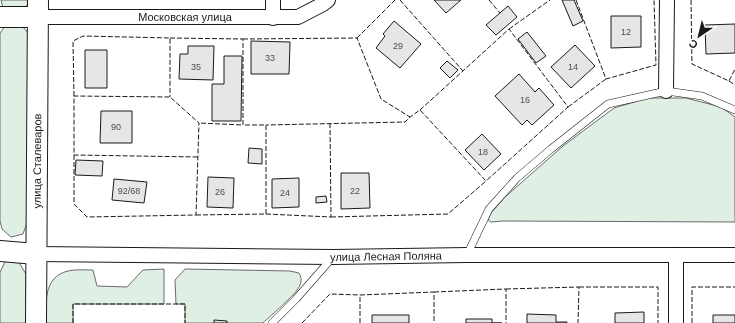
<svg xmlns="http://www.w3.org/2000/svg" width="735" height="323" viewBox="0 0 735 323" font-family="Arial,sans-serif">
	<rect width="100%" height="100%" fill="#fff"/>
	<path fill="#e0efe3" stroke="#6a6a6a" d="M1,0H30L24,10L3,8Z
		M6,25H21L31,36L27,223L23,234L11,237L2,229L0,221V33Z
		M648,98H686L721,107L735,117V222L503,221L491,222L488,220L491,213L505,197L563,146L614,108Z
		M6,260L18,261L26,274V323H0V272Z
		M164,269V304H73V323H46C46,303 43,277 68,271C76,269 85,270 93,270L97,286L127,287L143,270Z
		M185,269L290,271L299,273C301,277 302,280 300,285C297,294 271,315 263,323H185V304H176L175,280Z"/>
	<path fill="#e6e6e6" stroke="#1a1a1a" d="M434,0H461L446,13Z
		M562,0H574L583,21L573,26Z
		M508,6L517,17L496,35L486,25Z
		M611,16H641V47L611,48Z
		M394,21L421,44L400,68L376,48L385,36L383,34Z
		M735,24V53L706,54L705,25Z
		M527,32L546,56L536,63L518,39Z
		M251,41L290,42L289,74H251Z
		M575,45L595,66L571,88L551,67Z
		M188,46H214L213,80L179,79L180,54H188Z
		M85,50H107V88H85Z
		M224,56H242L241,121H212V84H224Z
		M447,61L458,70L450,78L440,68Z
		M519,74L535,92L539,88L554,105L532,125L527,120L522,125L495,96Z
		M101,111H132V143H100Z
		M482,134L501,154L484,170L465,150Z
		M249,148L262,149V164L248,163Z
		M76,160L103,161L102,176L75,175Z
		M341,173H369L370,208L341,209Z
		M208,177L234,178L233,208L207,207Z
		M299,178V207L272,208V179Z
		M114,179L147,182L144,203L112,200Z
		M326,196L327,202L316,203V197Z
		M644,312V323H615V313Z
		M527,314L556,315V322H567V323H527Z
		M372,315H409V323H372Z
		M713,315H735V323H713Z
		M466,319H492V323H502H466Z
		M214,320L227,321V323H214Z"/>
	<g fill="none" stroke-linecap="round" stroke-linejoin="round">
		<g stroke="#1a1a1a" stroke-width="8">
			<path id="service" d="M467,255L489,209L517,178L551,149L608,104L666,91L702,96L735,110
				M272,323L296,299L333,257"/>
		</g>
		<g stroke="#1a1a1a" stroke-width="16">
			<g id="minor">
				<path id="s1" d="M38,17H298L323,4L328,0"/>
				<path d="M273,18V0"/>
				<path d="M666,91L667,0"/>
				<path id="s2" d="M36,254L333,257L467,255H735"/>
				<path d="M676,323V255"/>
			</g>
		</g>
		<g stroke="#1a1a1a" stroke-width="22">
			<g id="secondary">
				<path d="M0,17H38"/>
				<path d="M0,251L36,254"/>
				<path id="s3" d="M36,323L38,0"/>
			</g>
		</g>
		<use href="#service" stroke="#fff" stroke-width="7"/>
		<use href="#minor" stroke="#fff" stroke-width="14"/>
		<use href="#secondary" stroke="#fff" stroke-width="20"/>
		<path stroke="#1a1a1a" stroke-width="1" stroke-dasharray="5 2" stroke-linecap="butt" d="M400,0L463,71
			M489,0L500,13
			M576,0L606,79L656,65L654,0
			M691,0L692,64L729,81L735,69
			M509,29L550,0
			M170,38L243,39V125L199,123
			M357,38L395,0
			M243,39L357,38L381,99L410,117L405,122L266,125
			M729,81L735,85
			M74,96L73,41L83,36L170,38V97
			M568,107L606,79
			M420,110L509,29L568,107L486,181
			M74,155V204L87,217L196,215L199,123L170,97L74,96V155L198,157
			M266,214L331,217L330,124
			M196,215L266,214V125H243
			M331,217L448,214L486,181L420,110L410,117
			M579,287H658V323
			M506,289L579,287L578,323
			M434,292L506,289V323
			M73,323V304H185V323
			M302,323L330,294L360,295
			M360,323V295L434,292V323
			M692,323V287H735"/>
	</g>
	<g text-anchor="middle" stroke-width="3" stroke-linejoin="round" paint-order="stroke">
		<g font-size="9" fill="#4d4d4d">
			<text x="626" y="35">12</text>
			<text x="398" y="49">29</text>
			<text x="270" y="61">33</text>
			<text x="196" y="70">35</text>
			<text x="573" y="70">14</text>
			<text x="525" y="103">16</text>
			<text x="116" y="130">90</text>
			<text x="483" y="155">18</text>
			<text x="129" y="194">92/68</text>
			<text x="355" y="194">22</text>
			<text x="220" y="195">26</text>
			<text x="285" y="196">24</text>
		</g>
		<g font-size="11" fill="#1a1a1a" stroke="#fff">
			<text dy="4" stroke="none"><textPath href="#s1" startOffset="147">Московская улица</textPath></text>
			<text dy="4" stroke="none"><textPath href="#s3" startOffset="162">улица Сталеваров</textPath></text>
			<text dy="4" stroke="none"><textPath href="#s2" startOffset="350">улица Лесная Поляна</textPath></text>
		</g>
	</g>
	<g transform="translate(699 36) rotate(215)" stroke="#ffffff" stroke-width="3" paint-order="stroke">
	<path d="M0-3L7 15L0 10L-7 15Z" fill="#1a1a1a"/>
	<text y="-6" font-size="11" font-weight="bold" text-anchor="middle" fill="#1a1a1a">С</text>
	</g>
</svg>
